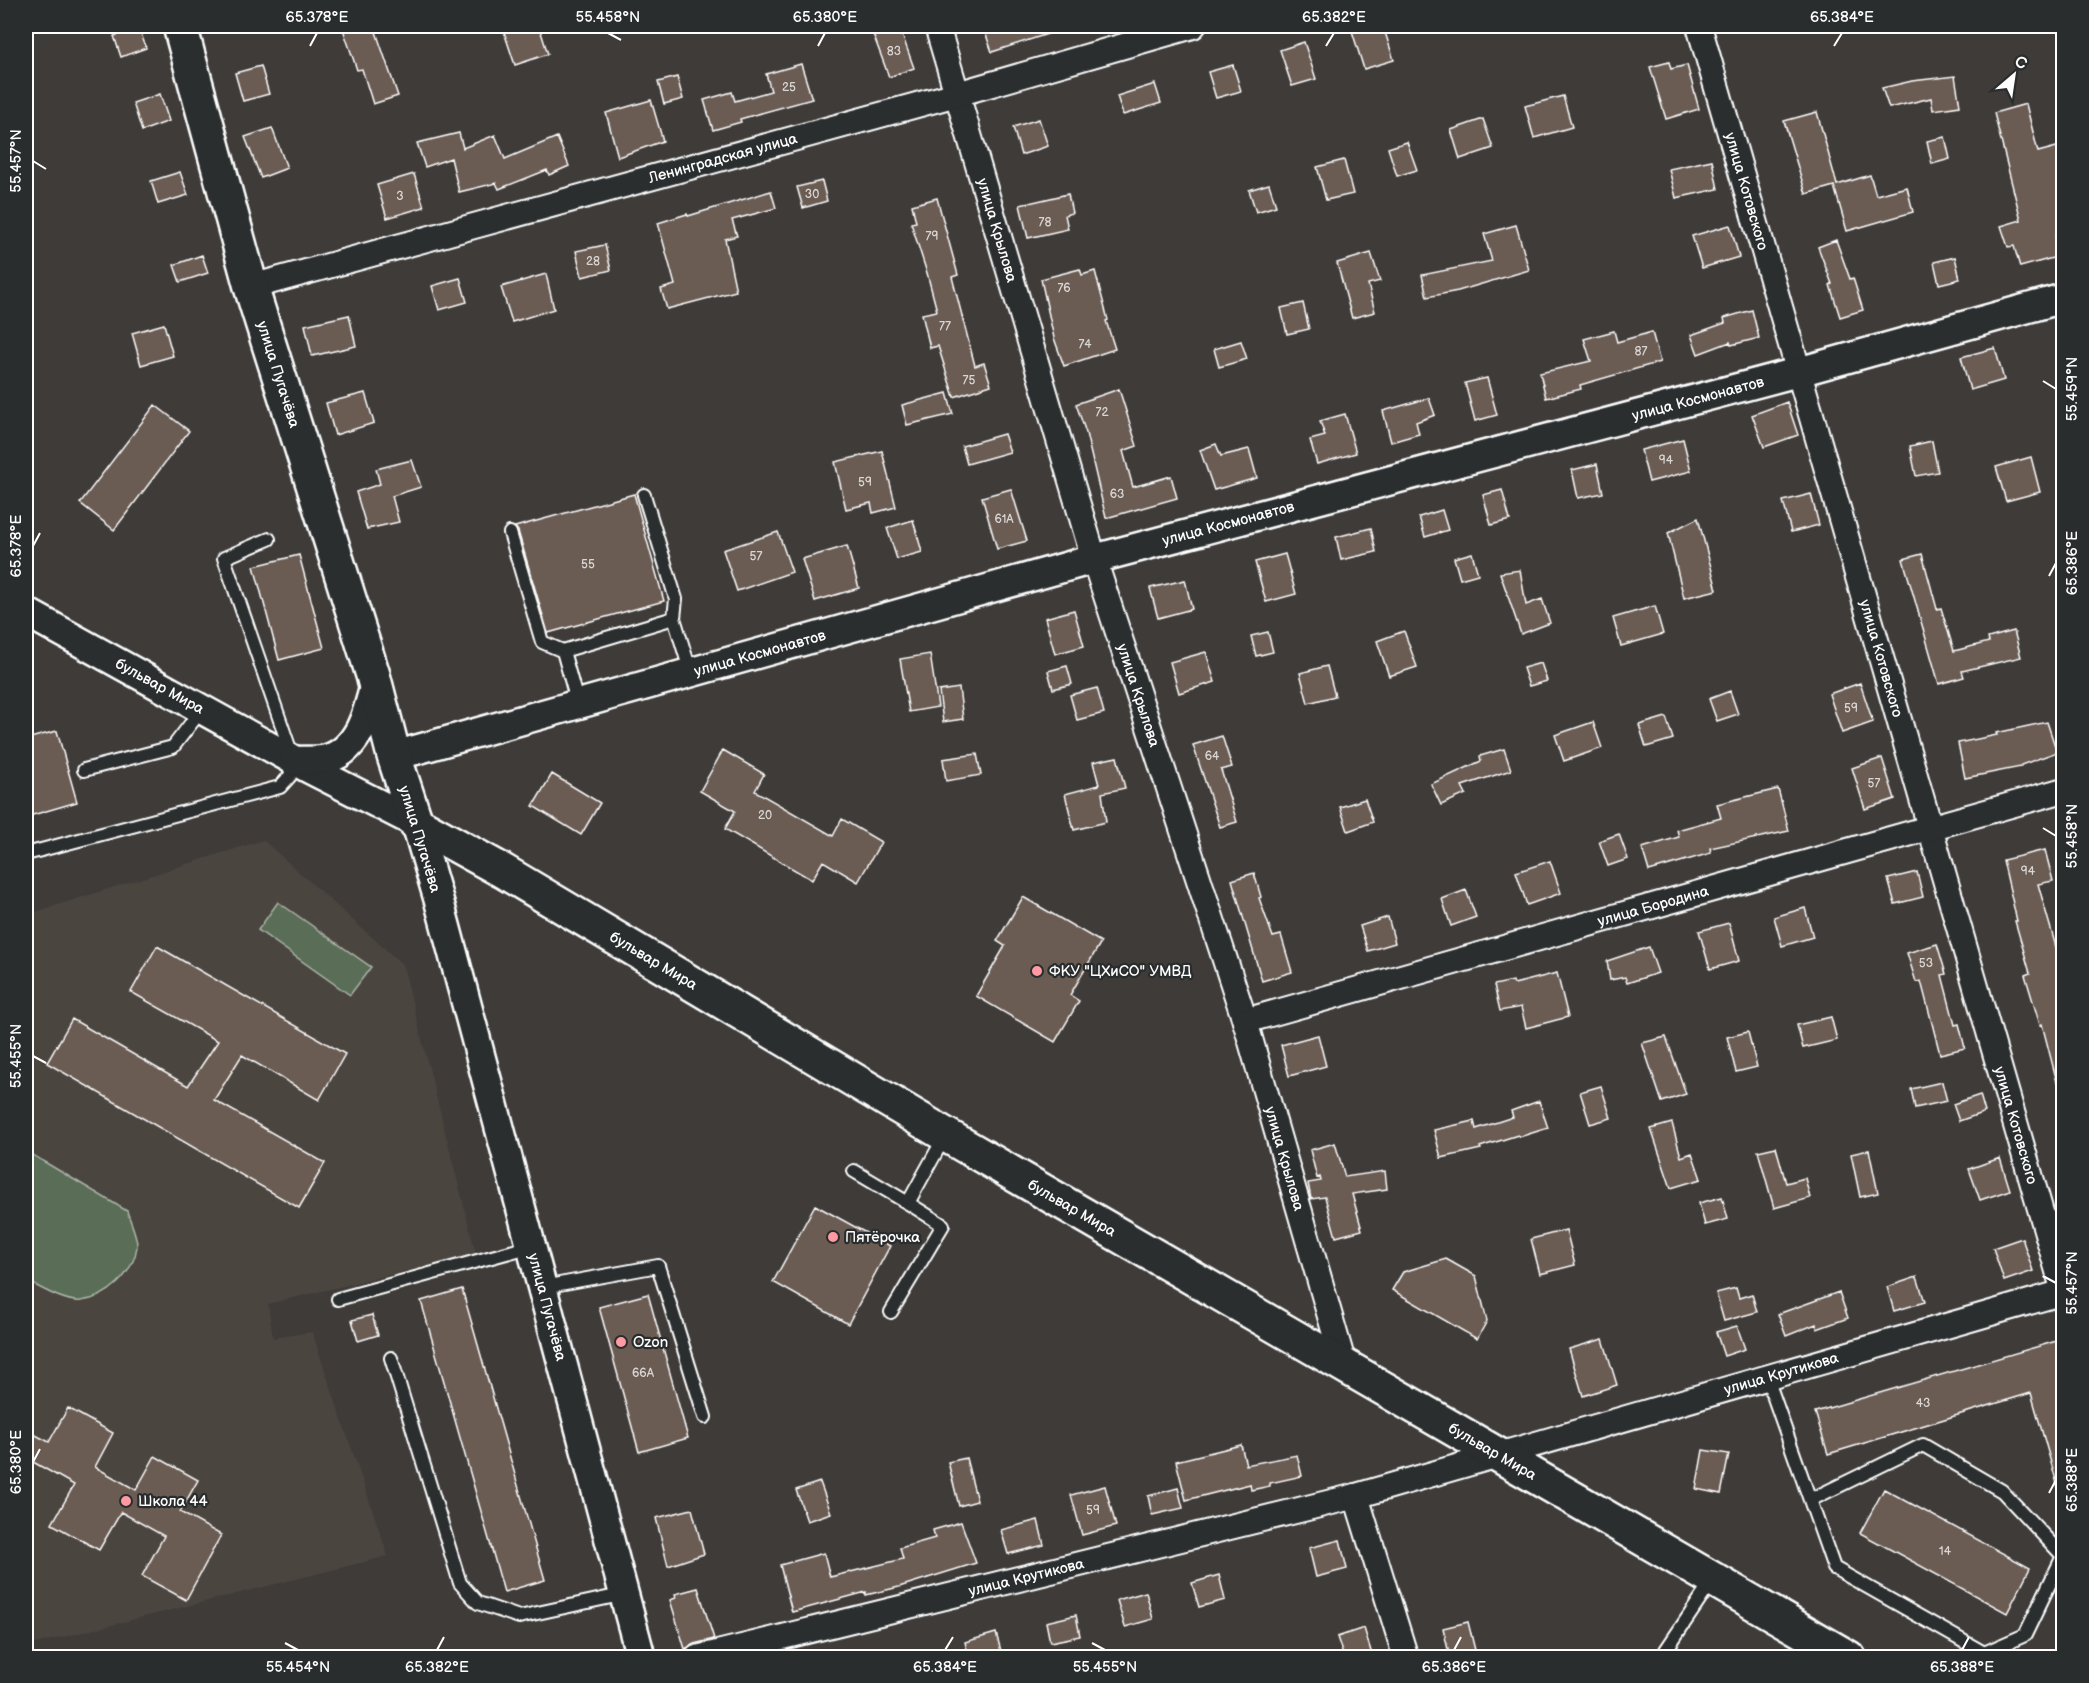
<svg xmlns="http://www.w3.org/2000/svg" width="2089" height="1683" viewBox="0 0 2089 1683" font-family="'Balsamiq Sans',sans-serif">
	<rect width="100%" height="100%" fill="#3e3b39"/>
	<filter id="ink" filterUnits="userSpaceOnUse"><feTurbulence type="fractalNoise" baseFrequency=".0167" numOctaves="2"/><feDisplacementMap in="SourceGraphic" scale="12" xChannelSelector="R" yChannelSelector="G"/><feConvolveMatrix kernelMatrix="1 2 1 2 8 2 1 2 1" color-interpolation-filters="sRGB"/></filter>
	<g filter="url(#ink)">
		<path fill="#4c4540" d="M263,840L403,965L476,1254L268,1304L273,1338L312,1332L388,1556L27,1646L26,915Z"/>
		<path fill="#5a6d57" stroke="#acb6ab" stroke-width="1.5" d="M278,902L371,967L350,995L258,930Z
			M26,1151L127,1211C130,1221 138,1237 137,1247C133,1274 108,1298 81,1301C67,1303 38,1287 26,1280Z"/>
		<path fill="#6b5b52" stroke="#fff" stroke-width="1.5" d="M342,26H374L398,96L373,104L362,69L357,70Z
			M502,26H539L548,54L515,65Z
			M899,26L914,68L889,77L873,34Z
			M983,26H1062L1063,29L992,52Z
			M1368,26H1383L1394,60L1364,69L1352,31Z
			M139,27L146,48L121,57L114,36Z
			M1304,42L1316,79L1292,86L1280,50Z
			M1669,62L1671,69L1687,65L1699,109L1666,119L1650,67Z
			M801,64L812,99L740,119L741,122L713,130L704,100L732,92L735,101L771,91L766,74Z
			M1233,65L1241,91L1216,98L1208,72Z
			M261,66L269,94L243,101L235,73Z
			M1955,76L1960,106L1933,110L1931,98L1889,108L1882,88L1912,81Z
			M677,77L683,99L664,104L658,82Z
			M1155,84L1161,103L1123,115L1117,96Z
			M160,94L169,121L142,131L133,103Z
			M1563,96L1572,127L1534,138L1525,106Z
			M651,100L663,141L618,157L606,113Z
			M2026,104L2038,152L2064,145V234L2055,235L2060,256L2020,267L2014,246L2008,247L2001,226L2021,220L1994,113Z
			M1817,112L1837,185L1870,175L1876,195L1907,187L1913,212L1847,231L1834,186L1806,194L1784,121Z
			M1039,119L1048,146L1021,155L1013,127Z
			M1483,119L1493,148L1460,159L1451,130Z
			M272,128L287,168L261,178L245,137Z
			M459,133L463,148L495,135L505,159L557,137L569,166L549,175L547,170L499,189L496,183L459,192L451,158L425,167L417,143Z
			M1945,137L1950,159L1932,164L1927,141Z
			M1407,142L1417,170L1397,176L1388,148Z
			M1344,160L1353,194L1326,200L1317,167Z
			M1712,160L1718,189L1676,198L1669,169Z
			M180,172L188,195L158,204L151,181Z
			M414,174L424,207L387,218L377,185Z
			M822,181L827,201L803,208L797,187Z
			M1269,184L1276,206L1256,212L1249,190Z
			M771,191L776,208L732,220L737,236L725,239L736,291L667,309L661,289L675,285L658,223L687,214L688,216Z
			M1068,194L1072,213L1065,215L1068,229L1028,238L1020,205Z
			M937,198L958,275L952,277L975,366L984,363L991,385L954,397L938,346L930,348L922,314L937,311L927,273L911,223L916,222L912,205Z
			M1516,225L1529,270L1458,291L1427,297L1422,275L1492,261L1484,234Z
			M1730,225L1739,257L1702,268L1692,236Z
			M1836,240L1850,279L1853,278L1863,310L1840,317L1830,285L1832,284L1818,247Z
			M605,245L611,270L582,277L576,251Z
			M1371,253L1380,281L1368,284L1375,312L1352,318L1337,263Z
			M202,255L208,273L180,282L174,265Z
			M1955,257L1960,279L1939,284L1934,262Z
			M1080,269L1082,275L1095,271L1108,320L1106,321L1115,349L1064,366L1054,338L1041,279Z
			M546,274L554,309L512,322L501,287Z
			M460,278L467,302L439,310L432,286Z
			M1303,303L1309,329L1287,334L1281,308Z
			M1752,310L1759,338L1731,345L1730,342L1698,354L1691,335L1725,323L1724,318Z
			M349,315L356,346L312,356L305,325Z
			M164,324L173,356L141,365L132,333Z
			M1614,331L1617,342L1652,332L1660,362L1580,385L1581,389L1546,398L1540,373L1591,361L1584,339Z
			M1241,341L1247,359L1219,367L1214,349Z
			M1995,348L2004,380L1970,390L1961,357Z
			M1487,378L1497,415L1475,421L1465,383Z
			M1119,389L1137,446L1123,451L1133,487L1171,476L1177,498L1106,518L1086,433L1076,404Z
			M365,393L374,423L335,435L326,403Z
			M947,393L953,414L907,425L902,405Z
			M1429,398L1435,415L1416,422L1419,434L1391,442L1383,411Z
			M1787,402L1798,435L1764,447L1752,415Z
			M155,405L189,431L114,530L80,503Z
			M1345,414L1356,453L1317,464L1310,440L1325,436L1320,421Z
			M1004,434L1010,452L967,464L962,446Z
			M1683,439L1691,471L1649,482L1641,450Z
			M1932,441L1938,472L1916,476L1910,446Z
			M1216,444L1221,456L1249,449L1257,478L1214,490L1200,450Z
			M882,451L896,507L873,513L871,503L846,509L835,462Z
			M2031,457L2040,492L2006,501L1996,467Z
			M412,460L421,487L392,496L399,522L367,529L356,492L380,484L376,469Z
			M1597,464L1603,493L1578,498L1572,470Z
			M1011,489L1027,541L997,549L982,497Z
			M1502,490L1510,520L1491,525L1483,495Z
			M634,494L664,601L548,633L518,531L515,527Z
			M1811,494L1819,525L1791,532L1783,501Z
			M1442,510L1448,530L1425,537L1419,517Z
			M1698,518L1717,590L1684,598L1668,533Z
			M913,520L922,552L897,559L887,528Z
			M1371,528L1376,552L1341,560L1336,537Z
			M778,532L792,572L737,591L723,550Z
			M847,546L859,588L815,601L802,559Z
			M1472,553L1478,574L1460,579L1454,558Z
			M1285,554L1296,594L1266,602L1255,562Z
			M1922,554L1937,609L1941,608L1954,651L1989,642L1988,638L2014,631L2021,657L1962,671L1964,677L1939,684L1903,559Z
			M299,555L324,648L279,660L254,566Z
			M1520,570L1526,605L1542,599L1550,623L1521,634L1500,573Z
			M1185,580L1192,609L1158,618L1150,588Z
			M1655,606L1663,634L1621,646L1613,618Z
			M1074,610L1084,646L1055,654L1045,618Z
			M1404,631L1417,667L1389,676L1377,641Z
			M1268,632L1273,652L1256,656L1251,636Z
			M1206,652L1215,682L1179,693L1170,662Z
			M930,654L938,707L909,712L900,659Z
			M1541,663L1547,681L1529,686L1523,668Z
			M1067,666L1072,684L1053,689L1048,671Z
			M1327,666L1335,696L1308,703L1300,673Z
			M1860,683L1873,722L1842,733L1829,694Z
			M959,688L963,719L943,722L939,691Z
			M1097,688L1104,713L1077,720L1070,695Z
			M1730,691L1738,714L1717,721L1709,699Z
			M1666,717L1673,739L1646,747L1639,725Z
			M1593,722L1602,748L1564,761L1555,735Z
			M2047,722L2057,752L2021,765V767L1965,778L1958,743L1997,735L1996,733Z
			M57,731L77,802L26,817V739Z
			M1222,736L1232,767L1221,770L1237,822L1220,827L1193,745Z
			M1504,749L1511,770L1462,786L1466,794L1441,805L1431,784L1481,761L1480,756Z
			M723,750L764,774L755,791L833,836L842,819L881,842L858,882L823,861L812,880L725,829L735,811L700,791Z
			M977,754L981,775L946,781L943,759Z
			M1117,757L1125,788L1102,793L1106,822L1074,830L1065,794L1099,785L1093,762Z
			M1882,758L1895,799L1865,809L1852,768Z
			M552,774L600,803L581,835L533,806Z
			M1778,789L1789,831L1710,848L1711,853L1649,871L1642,848L1679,837L1677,830L1721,818L1717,804Z
			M1365,799L1373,822L1348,831L1340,807Z
			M1619,834L1628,859L1608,866L1599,841Z
			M2045,850L2053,881L2038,884L2064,975L2059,977L2064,993V1081L2057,1082L2042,1024L2040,1025L2025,975L2030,973L2015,921H2017L2003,860Z
			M1550,861L1561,893L1527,905L1516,872Z
			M1917,872L1923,897L1895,904L1888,879Z
			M1254,873L1261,897L1259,898L1273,937L1281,935L1292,972L1262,981L1232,880Z
			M1466,890L1476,917L1451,926L1442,899Z
			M1023,897L1101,942L1070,995L1079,1001L1055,1042L976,996L1005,946L997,941Z
			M1805,908L1813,937L1782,946L1774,917Z
			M1388,917L1395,943L1368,951L1360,926Z
			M1729,923L1739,961L1710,969L1699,931Z
			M1937,944L1946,974L1942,975L1955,1025L1959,1024L1965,1048L1940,1054L1921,981L1916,982L1907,953Z
			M157,946L345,1054L319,1100L242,1055L214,1100L325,1163L299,1208L47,1063L72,1019L188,1086L218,1041L131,992Z
			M1649,947L1658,973L1627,983L1625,977L1610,980L1607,961Z
			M1557,973L1568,1017L1526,1028L1521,1007L1500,1011L1494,985L1513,981L1514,984Z
			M1831,1017L1837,1040L1803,1048L1797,1025Z
			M1748,1032L1757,1067L1736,1072L1727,1037Z
			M1318,1035L1326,1066L1289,1076L1281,1045Z
			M1666,1037L1686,1094L1662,1102L1642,1043Z
			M1942,1082L1947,1101L1915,1108L1911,1089Z
			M1601,1086L1611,1118L1590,1124L1580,1092Z
			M1980,1095L1985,1112L1959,1121L1953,1104Z
			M1539,1101L1548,1128L1519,1137L1518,1135L1480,1147L1481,1149L1441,1158L1434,1130L1474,1121L1476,1129L1513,1117L1511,1111Z
			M1672,1123L1681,1157L1692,1153L1701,1179L1671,1188L1651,1129Z
			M1335,1143L1345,1177L1385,1171L1387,1189L1352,1194L1362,1230L1336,1237L1325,1197L1311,1199L1308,1183L1321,1181L1320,1177L1317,1178L1310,1150Z
			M1776,1147L1786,1183L1805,1178L1810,1198L1774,1208L1758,1151Z
			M1869,1150L1878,1193L1860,1197L1851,1154Z
			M2000,1158L2010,1190L1980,1200L1969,1169Z
			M1722,1197L1728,1219L1705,1225L1699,1203Z
			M815,1205L890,1246L848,1324L773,1282Z
			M1566,1230L1575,1265L1540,1274L1531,1239Z
			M2022,1238L2033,1271L2004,1281L1993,1248Z
			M1446,1259L1476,1276L1487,1321L1477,1339L1392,1290L1403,1272Z
			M1917,1277L1925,1302L1894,1311L1887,1287Z
			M1736,1288L1739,1298L1752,1294L1757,1312L1724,1321L1716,1293Z
			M462,1289L545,1580L504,1592L421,1301Z
			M1839,1292L1848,1318L1817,1329L1816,1324L1786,1336L1778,1314Z
			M648,1294L688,1438L639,1452L599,1307Z
			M372,1315L378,1335L358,1341L352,1320Z
			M1737,1326L1745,1349L1724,1356L1716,1332Z
			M1603,1339L1617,1385L1583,1396L1569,1349Z
			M2060,1340L2064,1353V1487H2058L2031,1393L1828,1454L1815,1412Z
			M68,1408L113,1433L95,1467L136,1490L155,1456L198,1480L180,1512L221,1535L186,1600L142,1576L164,1536L121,1512L99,1550L52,1524L74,1485L26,1458V1430L49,1442Z
			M1241,1445L1246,1465L1297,1455L1302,1476L1270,1483V1486L1251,1490L1250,1484L1186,1500L1176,1461Z
			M1703,1450L1729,1454L1721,1494L1696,1489Z
			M966,1458L977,1501L959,1506L948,1462Z
			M820,1482L831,1513L807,1521L796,1490Z
			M1105,1486L1116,1526L1082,1535L1071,1495Z
			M1178,1488L1183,1508L1152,1515L1148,1496Z
			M1884,1489L2030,1568L2007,1613L1860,1533Z
			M692,1509L704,1554L668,1566L656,1518Z
			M1038,1520L1044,1545L1008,1554L1001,1530Z
			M961,1522L976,1563L899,1587L866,1595V1592L792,1612L780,1565L824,1553L830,1577L903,1559L900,1548L935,1538L933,1530Z
			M1340,1540L1347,1569L1316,1577L1309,1548Z
			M1219,1575L1225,1600L1199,1607L1192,1583Z
			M698,1588L714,1639L694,1644L685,1649L670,1600L676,1598L675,1594Z
			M1146,1592L1153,1619L1125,1627L1117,1600Z
			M1076,1615L1080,1636L1050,1642L1046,1622Z
			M1468,1622L1477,1658H1450L1443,1628Z
			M1364,1628L1373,1658H1344L1337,1637Z
			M996,1633L1003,1658H969L965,1642Z"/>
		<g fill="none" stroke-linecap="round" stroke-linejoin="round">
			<g stroke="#fff" stroke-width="16">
				<path id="service" d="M644,495L676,599L674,618
					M510,533L542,642L563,651
					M578,705L563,651L674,618L691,673
					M84,770L173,747L202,709
					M26,854L280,787L290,776L294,761L224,558L269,539
					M854,1171L908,1203L945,1136
					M543,1287L658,1266L705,1417
					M338,1299L532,1246
					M891,1312L943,1225L908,1203
					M391,1358L460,1583L478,1603L519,1617L625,1594
					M1767,1378L1834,1568L1984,1653L2025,1635L2063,1556L2002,1491L1923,1445L1810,1500
					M1664,1658L1666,1650L1713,1580"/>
			</g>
			<g stroke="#fff" stroke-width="28">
				<g id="minor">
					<path id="s1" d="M937,26L1094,559L1245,1021L1344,1365"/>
					<path id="s2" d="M1699,26L2064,1292"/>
					<path id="s3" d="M251,287L957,94L1193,26"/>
					<path id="s4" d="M1245,1021L2064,790"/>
					<path id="s5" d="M697,1658L1356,1496"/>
					<path id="s6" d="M1406,1658L1356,1496L2064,1292"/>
				</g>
			</g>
			<g stroke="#fff" stroke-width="33">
				<g id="tertiary">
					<path id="s7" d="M26,612L308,768L416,823L439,901L641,1658"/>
					<path id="s8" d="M394,756L1094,559L1798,372L2064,298"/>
					<path d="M294,761C305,760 317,762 327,759C359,750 368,712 375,684"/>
				</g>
			</g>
			<g stroke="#fff" stroke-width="38">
				<g id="secondary">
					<path id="s9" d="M180,26L251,287L373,675L394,756L416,823L503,871L946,1135L1849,1658"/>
				</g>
			</g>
			<use href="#service" stroke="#2a2d2e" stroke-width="12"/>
			<use href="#minor" stroke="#2a2d2e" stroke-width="24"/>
			<use href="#tertiary" stroke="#2a2d2e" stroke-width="28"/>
			<use href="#secondary" stroke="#2a2d2e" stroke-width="33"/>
		</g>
	</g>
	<path fill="none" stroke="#fff" stroke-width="2" d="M608,33L621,40M310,46L317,33M818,46L825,33M1326,46L1334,33M1834,46L1842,33M33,161L46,169M2043,381L2056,389M33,546L40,533M2049,576L2056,563M2043,828L2056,836M33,1056L46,1063M2043,1276L2056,1283M33,1462L40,1449M2049,1493L2056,1480M285,1643L298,1650M1092,1643L1105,1650M437,1650L444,1637M945,1650L953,1637M1454,1650L1461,1637M1962,1650L1969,1637"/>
	<g fill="#ff9aa2" stroke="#2a2d2e" stroke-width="2">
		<circle cx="1037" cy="971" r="6"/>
		<circle cx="833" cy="1237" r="6"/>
		<circle cx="621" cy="1342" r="6"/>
		<circle cx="126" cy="1501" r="6"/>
	</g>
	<g text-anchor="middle" stroke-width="4.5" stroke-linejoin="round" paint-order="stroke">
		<g font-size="12" fill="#dad6d4">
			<text x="894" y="55">83</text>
			<text x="789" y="91">25</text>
			<text x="812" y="198">30</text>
			<text x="400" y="200">3</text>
			<text x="1045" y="226">78</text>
			<text x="932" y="240">79</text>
			<text x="593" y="265">28</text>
			<text x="1064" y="292">76</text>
			<text x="945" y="330">77</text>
			<text x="1085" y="348">74</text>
			<text x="1641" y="355">87</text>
			<text x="969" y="384">75</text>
			<text x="1102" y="416">72</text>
			<text x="1666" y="464">94</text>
			<text x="865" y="486">59</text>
			<text x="1117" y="498">63</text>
			<text x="1004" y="523">61А</text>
			<text x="756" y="560">57</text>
			<text x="588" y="568">55</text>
			<text x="1851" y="712">59</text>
			<text x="1212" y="760">64</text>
			<text x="1874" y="787">57</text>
			<text x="765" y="819">20</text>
			<text x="2028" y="875">94</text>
			<text x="1926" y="967">53</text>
			<text x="643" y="1377">66А</text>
			<text x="1923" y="1407">43</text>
			<text x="1093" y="1514">59</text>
			<text x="1945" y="1555">14</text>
		</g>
		<g font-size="15" fill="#fff" stroke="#2a2d2e">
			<text dy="5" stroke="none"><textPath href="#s3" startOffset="489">Ленинградская улица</textPath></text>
			<text dy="5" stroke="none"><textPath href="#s2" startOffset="172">улица Котовского</textPath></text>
			<text dy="5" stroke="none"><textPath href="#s1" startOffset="213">улица Крылова</textPath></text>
			<text dy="5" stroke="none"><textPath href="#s9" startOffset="362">улица Пугачёва</textPath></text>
			<text dy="5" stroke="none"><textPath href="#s8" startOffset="1352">улица Космонавтов</textPath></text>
			<text dy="5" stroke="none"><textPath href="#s8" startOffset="866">улица Космонавтов</textPath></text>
			<text dy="5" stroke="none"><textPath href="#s8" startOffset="380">улица Космонавтов</textPath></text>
			<text dy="5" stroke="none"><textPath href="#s2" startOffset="658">улица Котовского</textPath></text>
			<text dy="5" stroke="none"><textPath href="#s7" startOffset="153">бульвар Мира</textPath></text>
			<text dy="5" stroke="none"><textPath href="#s1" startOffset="699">улица Крылова</textPath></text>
			<text transform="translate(420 839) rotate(73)" y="5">улица Пугачёва</text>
			<text dy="5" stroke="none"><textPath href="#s4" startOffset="424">улица Бородина</textPath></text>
			<text dy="5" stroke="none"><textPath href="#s9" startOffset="1106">бульвар Мира</textPath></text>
			<text dy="5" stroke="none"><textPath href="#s2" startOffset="1144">улица Котовского</textPath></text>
			<text dy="5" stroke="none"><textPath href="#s1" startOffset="1185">улица Крылова</textPath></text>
			<text dy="5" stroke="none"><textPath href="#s9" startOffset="1592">бульвар Мира</textPath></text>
			<text dy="5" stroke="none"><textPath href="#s7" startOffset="945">улица Пугачёва</textPath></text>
			<text dy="5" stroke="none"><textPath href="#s6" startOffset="612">улица Крутикова</textPath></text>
			<text dy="5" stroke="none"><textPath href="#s9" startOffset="2078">бульвар Мира</textPath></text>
			<text dy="5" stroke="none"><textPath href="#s5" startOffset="339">улица Крутикова</textPath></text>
		</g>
		<g font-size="15" fill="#fff" stroke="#2a2d2e" text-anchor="start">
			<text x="1049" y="976">ФКУ "ЦХиСО" УМВД</text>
			<text x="845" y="1242">Пятёрочка</text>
			<text x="633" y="1347">Ozon</text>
			<text x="138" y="1506">Школа 44</text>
		</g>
	</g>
	<rect width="2089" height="1683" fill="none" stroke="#2a2d2e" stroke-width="66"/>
	<g transform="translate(2014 75) rotate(29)" stroke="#2a2d2e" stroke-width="4.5" paint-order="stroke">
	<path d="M0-4.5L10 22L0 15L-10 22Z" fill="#ffffff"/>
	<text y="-9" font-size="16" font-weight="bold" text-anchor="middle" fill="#ffffff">С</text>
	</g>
	<rect x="33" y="33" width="2023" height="1617" fill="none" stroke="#fff" stroke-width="2"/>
	<g font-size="15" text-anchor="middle" fill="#fff">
		<text x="317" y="22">65.378°E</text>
		<text x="608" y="22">55.458°N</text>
		<text x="825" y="22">65.380°E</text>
		<text x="1334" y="22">65.382°E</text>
		<text x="1842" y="22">65.384°E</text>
		<text transform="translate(16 161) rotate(-90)" y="5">55.457°N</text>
		<text transform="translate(2072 389) rotate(-90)" y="5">55.459°N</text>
		<text transform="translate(16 546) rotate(-90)" y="5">65.378°E</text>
		<text transform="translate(2072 563) rotate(-90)" y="5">65.386°E</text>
		<text transform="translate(2072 836) rotate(-90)" y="5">55.458°N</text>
		<text transform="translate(16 1056) rotate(-90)" y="5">55.455°N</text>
		<text transform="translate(2072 1283) rotate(-90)" y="5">55.457°N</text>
		<text transform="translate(16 1462) rotate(-90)" y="5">65.380°E</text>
		<text transform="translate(2072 1480) rotate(-90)" y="5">65.388°E</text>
		<text x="298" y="1672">55.454°N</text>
		<text x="437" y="1672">65.382°E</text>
		<text x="945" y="1672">65.384°E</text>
		<text x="1105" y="1672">55.455°N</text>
		<text x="1454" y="1672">65.386°E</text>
		<text x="1962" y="1672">65.388°E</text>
	</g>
</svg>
